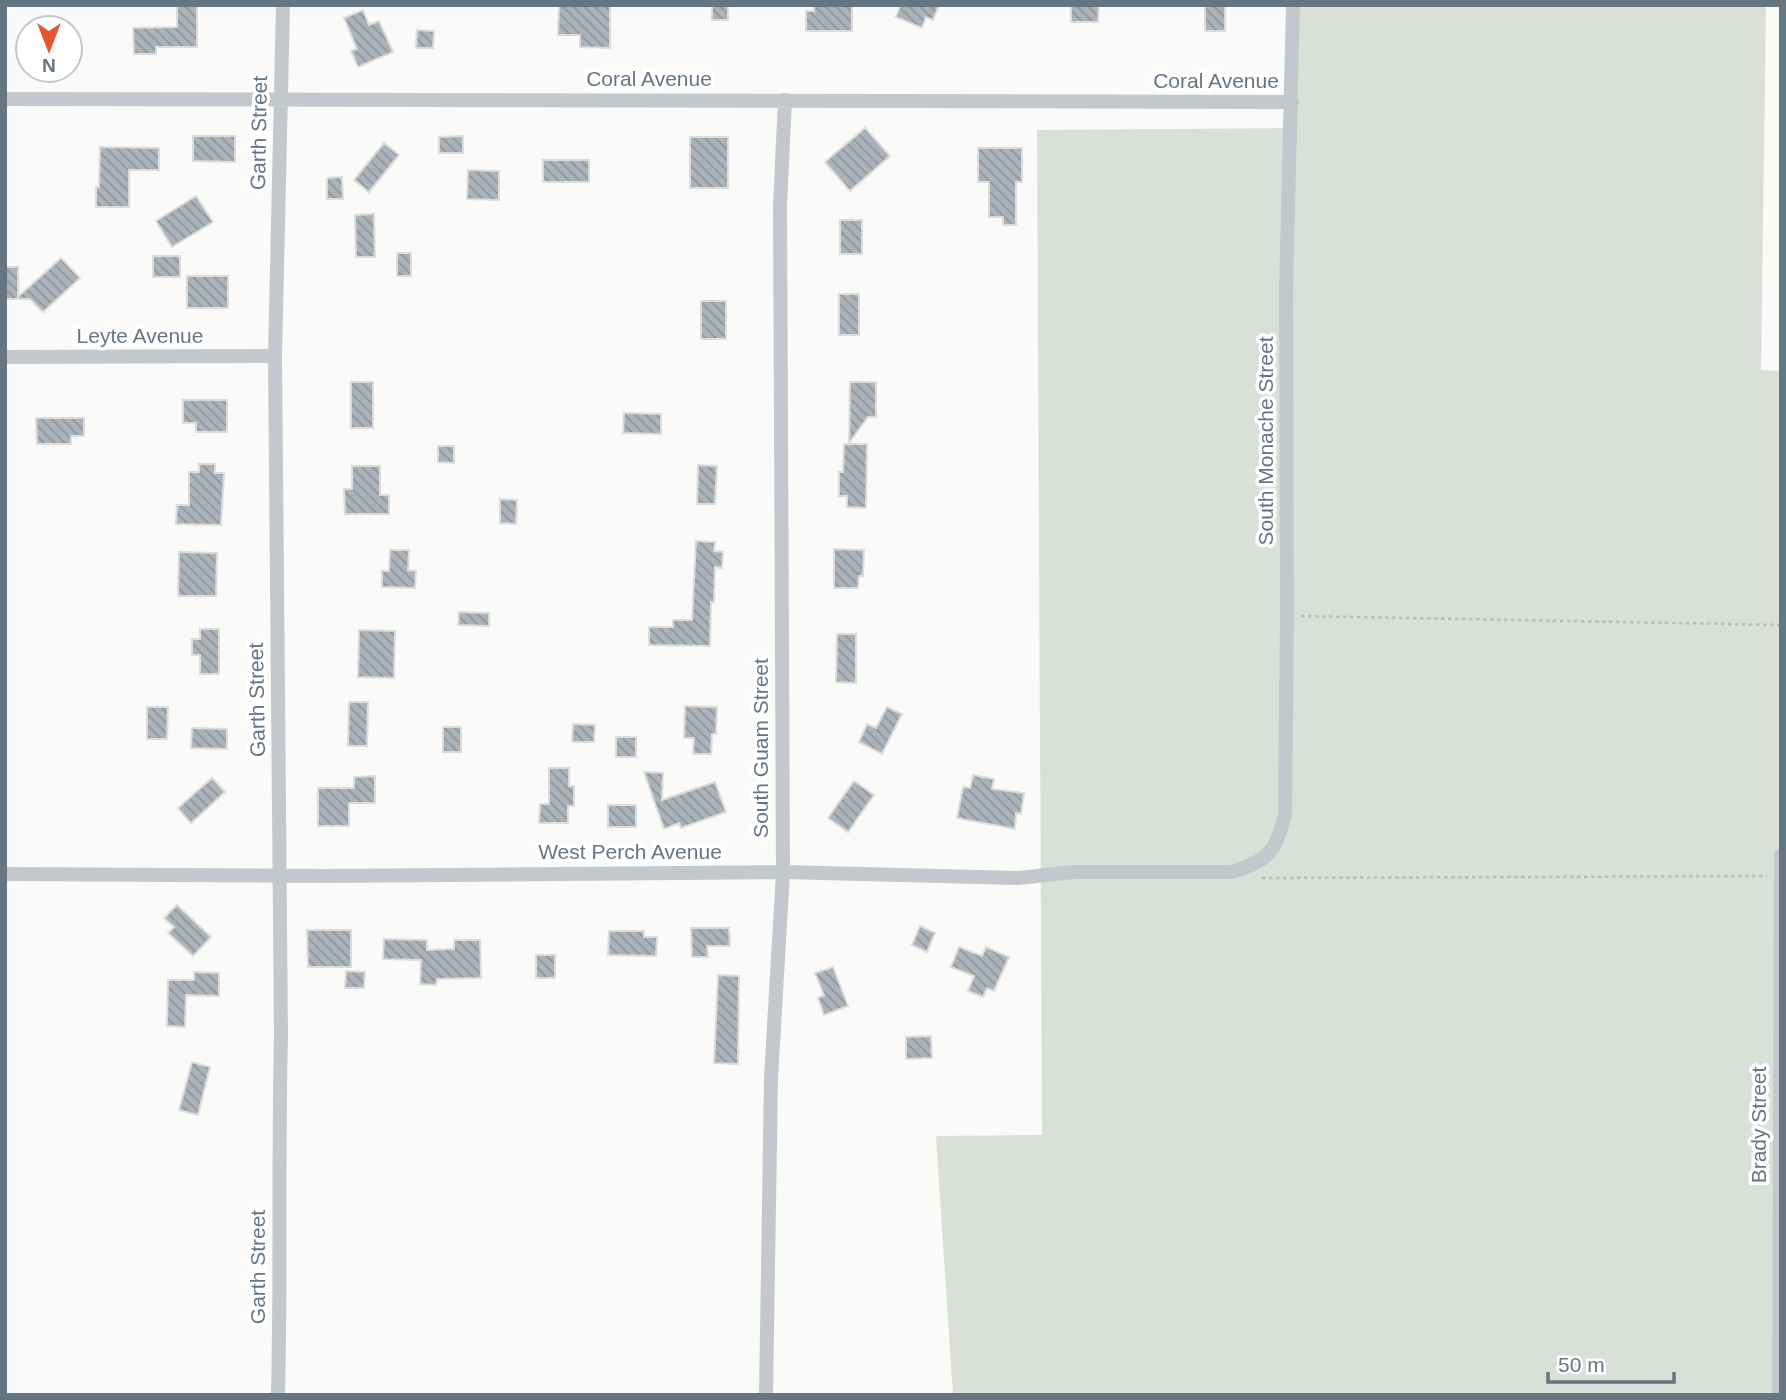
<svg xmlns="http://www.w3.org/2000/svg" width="1786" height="1400" viewBox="0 0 1786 1400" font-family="Helvetica,sans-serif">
	<defs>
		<pattern id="building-back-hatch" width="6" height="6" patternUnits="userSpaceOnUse" patternTransform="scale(1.75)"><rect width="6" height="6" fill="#aab3b9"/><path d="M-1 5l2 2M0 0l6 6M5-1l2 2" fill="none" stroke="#8e969c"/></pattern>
	</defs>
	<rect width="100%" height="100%" fill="#fafaf8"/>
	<path fill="#dadfd7" d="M1293,5H1766L1761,370L1781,371V1395H953L936,1136L1042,1135L1037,130L1293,128Z"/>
	<path fill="url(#building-back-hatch)" stroke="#dcdcda" stroke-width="2" d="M177,5H197V47H156V54H134L133,28L177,27Z
		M559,5H610V48L580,47V35H558Z
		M712,5H728V20H712Z
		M814,5H852V31H806V11H814Z
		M898,5H939L933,20L926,17L922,28L896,17L900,6Z
		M1071,5H1099L1098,22H1071Z
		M1205,5H1225V31H1205Z
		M363,10L369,25L379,21L393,52L358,67L351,51L357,49L344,18Z
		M417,30L434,31L433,48H416Z
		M865,128L890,156L850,191L825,162Z
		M193,136H235V162L193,161Z
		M463,136V153H439V137Z
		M690,137H728V188H690Z
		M384,143L399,155L369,192L354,180Z
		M100,147L159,148V170H129V207H96V187H99Z
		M978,148H1022V182H1016V225H1003V217H989V182H978Z
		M543,160H589V182H543Z
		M468,170L499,171V200L467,199Z
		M342,177L343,199H327V178Z
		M196,196L213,222L172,247L156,221Z
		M374,214L375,257H356L355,215Z
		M840,220H862V254H840Z
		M397,253H411V276H397Z
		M153,256H180V277H153Z
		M61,258L80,278L43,312L30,299H5V267H18V297Z
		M187,276H228V308H187Z
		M839,294H859V335H839Z
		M701,301H726V339H701Z
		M351,382H373V428H351Z
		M850,382H876V417H868L849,443Z
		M183,400H227V432H196V423H183Z
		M624,413L661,414V434L623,433Z
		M36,418H84V436H71V444H37Z
		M844,444H867L866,508L847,507V496H839V472H843Z
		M438,446H454V463L438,462Z
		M199,464H215V473H224L221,525L176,524L177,505H189V472H199Z
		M698,465L717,466L715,504H697Z
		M352,466H380V495H389V514H345L344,489H352Z
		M500,499L517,500L516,524L500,523Z
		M696,541L715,542L714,551L723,552L722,568L715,567L714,602H711L710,646L649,645V627H673V620H692Z
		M834,549L864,550L863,576H859L858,588H834Z
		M390,550H409L408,570L416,571L415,588L382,587V571H389Z
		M179,552L217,553L216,596H178Z
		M459,612L489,613V626L458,625Z
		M200,629H219V674H200V655H192V639H200Z
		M359,630L395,631L394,678L358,677Z
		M837,634H856V683L836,682Z
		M349,702H368L367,746H348Z
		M685,706L717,707L716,734H712L711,754H693L694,738H684Z
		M147,707H168L167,739H147Z
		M887,707L902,714L882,754L859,742L867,724L876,728Z
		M573,724L595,725L594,742H572Z
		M443,727H461V752H443Z
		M192,728L227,729V749L191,748Z
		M616,737H636V757H616Z
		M549,768H569V786H574V806H568V823H539L540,804H549Z
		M644,772L663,773L662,800L715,782L726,812L681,828L679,823L664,829Z
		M973,775L994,779L992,789L1024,793L1021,814L1016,813L1015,829L957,818L963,787L970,788Z
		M375,776V803H349V826H318V788H354V777Z
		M212,778L225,792L191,823L178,808Z
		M854,781L874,795L848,832L828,818Z
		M608,805H636V827H608Z
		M177,905L211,937L193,956L168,933L174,927L164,918Z
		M920,926L935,933L927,952L912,945Z
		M691,928H729L730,946H707L708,957H692Z
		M307,930H351V967H308Z
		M609,931H644V937H657L656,956L608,955Z
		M384,939L427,940V950L454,949V940H480L481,978L437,979L436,985L420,984L421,960L383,959Z
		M959,947L982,956L986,947L1009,957L994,991L987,988L983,997L968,991L974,976L951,967Z
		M536,955H555V978H536Z
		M833,967L848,1006L824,1015L818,998L824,995L815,973Z
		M346,971L365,972L364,988H345Z
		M194,972L219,973V996L186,995L185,1027L167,1026L168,980H194Z
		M718,975L739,976L738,1064L714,1063Z
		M931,1036L932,1058L906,1059V1037Z
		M192,1062L210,1067L198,1115L179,1110Z"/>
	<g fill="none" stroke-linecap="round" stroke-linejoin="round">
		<path stroke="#bbbfc2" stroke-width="2.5" stroke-dasharray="3.5 3.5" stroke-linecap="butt" d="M1301,616L1781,625
			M1262,878L1767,876"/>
		<path stroke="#c3c8cc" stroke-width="14" d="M5,99L1292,102
			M5,357L275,356
			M5,874L326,876L783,872L1019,878L1073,872H1231C1269,861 1275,852 1285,815L1287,616L1286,292L1293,5
			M278,1395C281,1275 278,1155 281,1035L275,356L283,5
			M766,1395L771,1078L783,872L780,205L785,100
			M1779,1395L1781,856"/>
	</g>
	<g text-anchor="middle" stroke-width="7" stroke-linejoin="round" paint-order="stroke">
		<g font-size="21" fill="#657683" stroke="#fff">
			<text x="649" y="86">Coral Avenue</text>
			<text x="1216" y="88">Coral Avenue</text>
			<text transform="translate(259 133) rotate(-89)" y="7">Garth Street</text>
			<text x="140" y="343">Leyte Avenue</text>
			<text transform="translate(1266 441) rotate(-90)" y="7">South Monache Street</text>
			<text transform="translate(257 700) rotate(-91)" y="7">Garth Street</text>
			<text transform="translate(761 748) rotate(-90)" y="7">South Guam Street</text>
			<text x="630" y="859">West Perch Avenue</text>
			<text transform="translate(1759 1125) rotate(-90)" y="7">Brady Street</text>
			<text transform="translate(258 1267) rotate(-90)" y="7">Garth Street</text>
		</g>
	</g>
	<rect width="1786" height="1400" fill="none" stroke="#657683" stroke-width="14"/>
	<g transform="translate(49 49) rotate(180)"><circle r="33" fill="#ffffff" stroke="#c1c8cd" stroke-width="2"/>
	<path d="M0-5L12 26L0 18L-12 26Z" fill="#e4572e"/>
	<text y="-10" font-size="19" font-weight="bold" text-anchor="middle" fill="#657683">N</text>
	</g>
	<path d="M1548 1372v10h126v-10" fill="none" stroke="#657683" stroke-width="3.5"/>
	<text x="1558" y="1372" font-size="21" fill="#657683" stroke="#ffffff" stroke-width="5" paint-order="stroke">50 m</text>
</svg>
